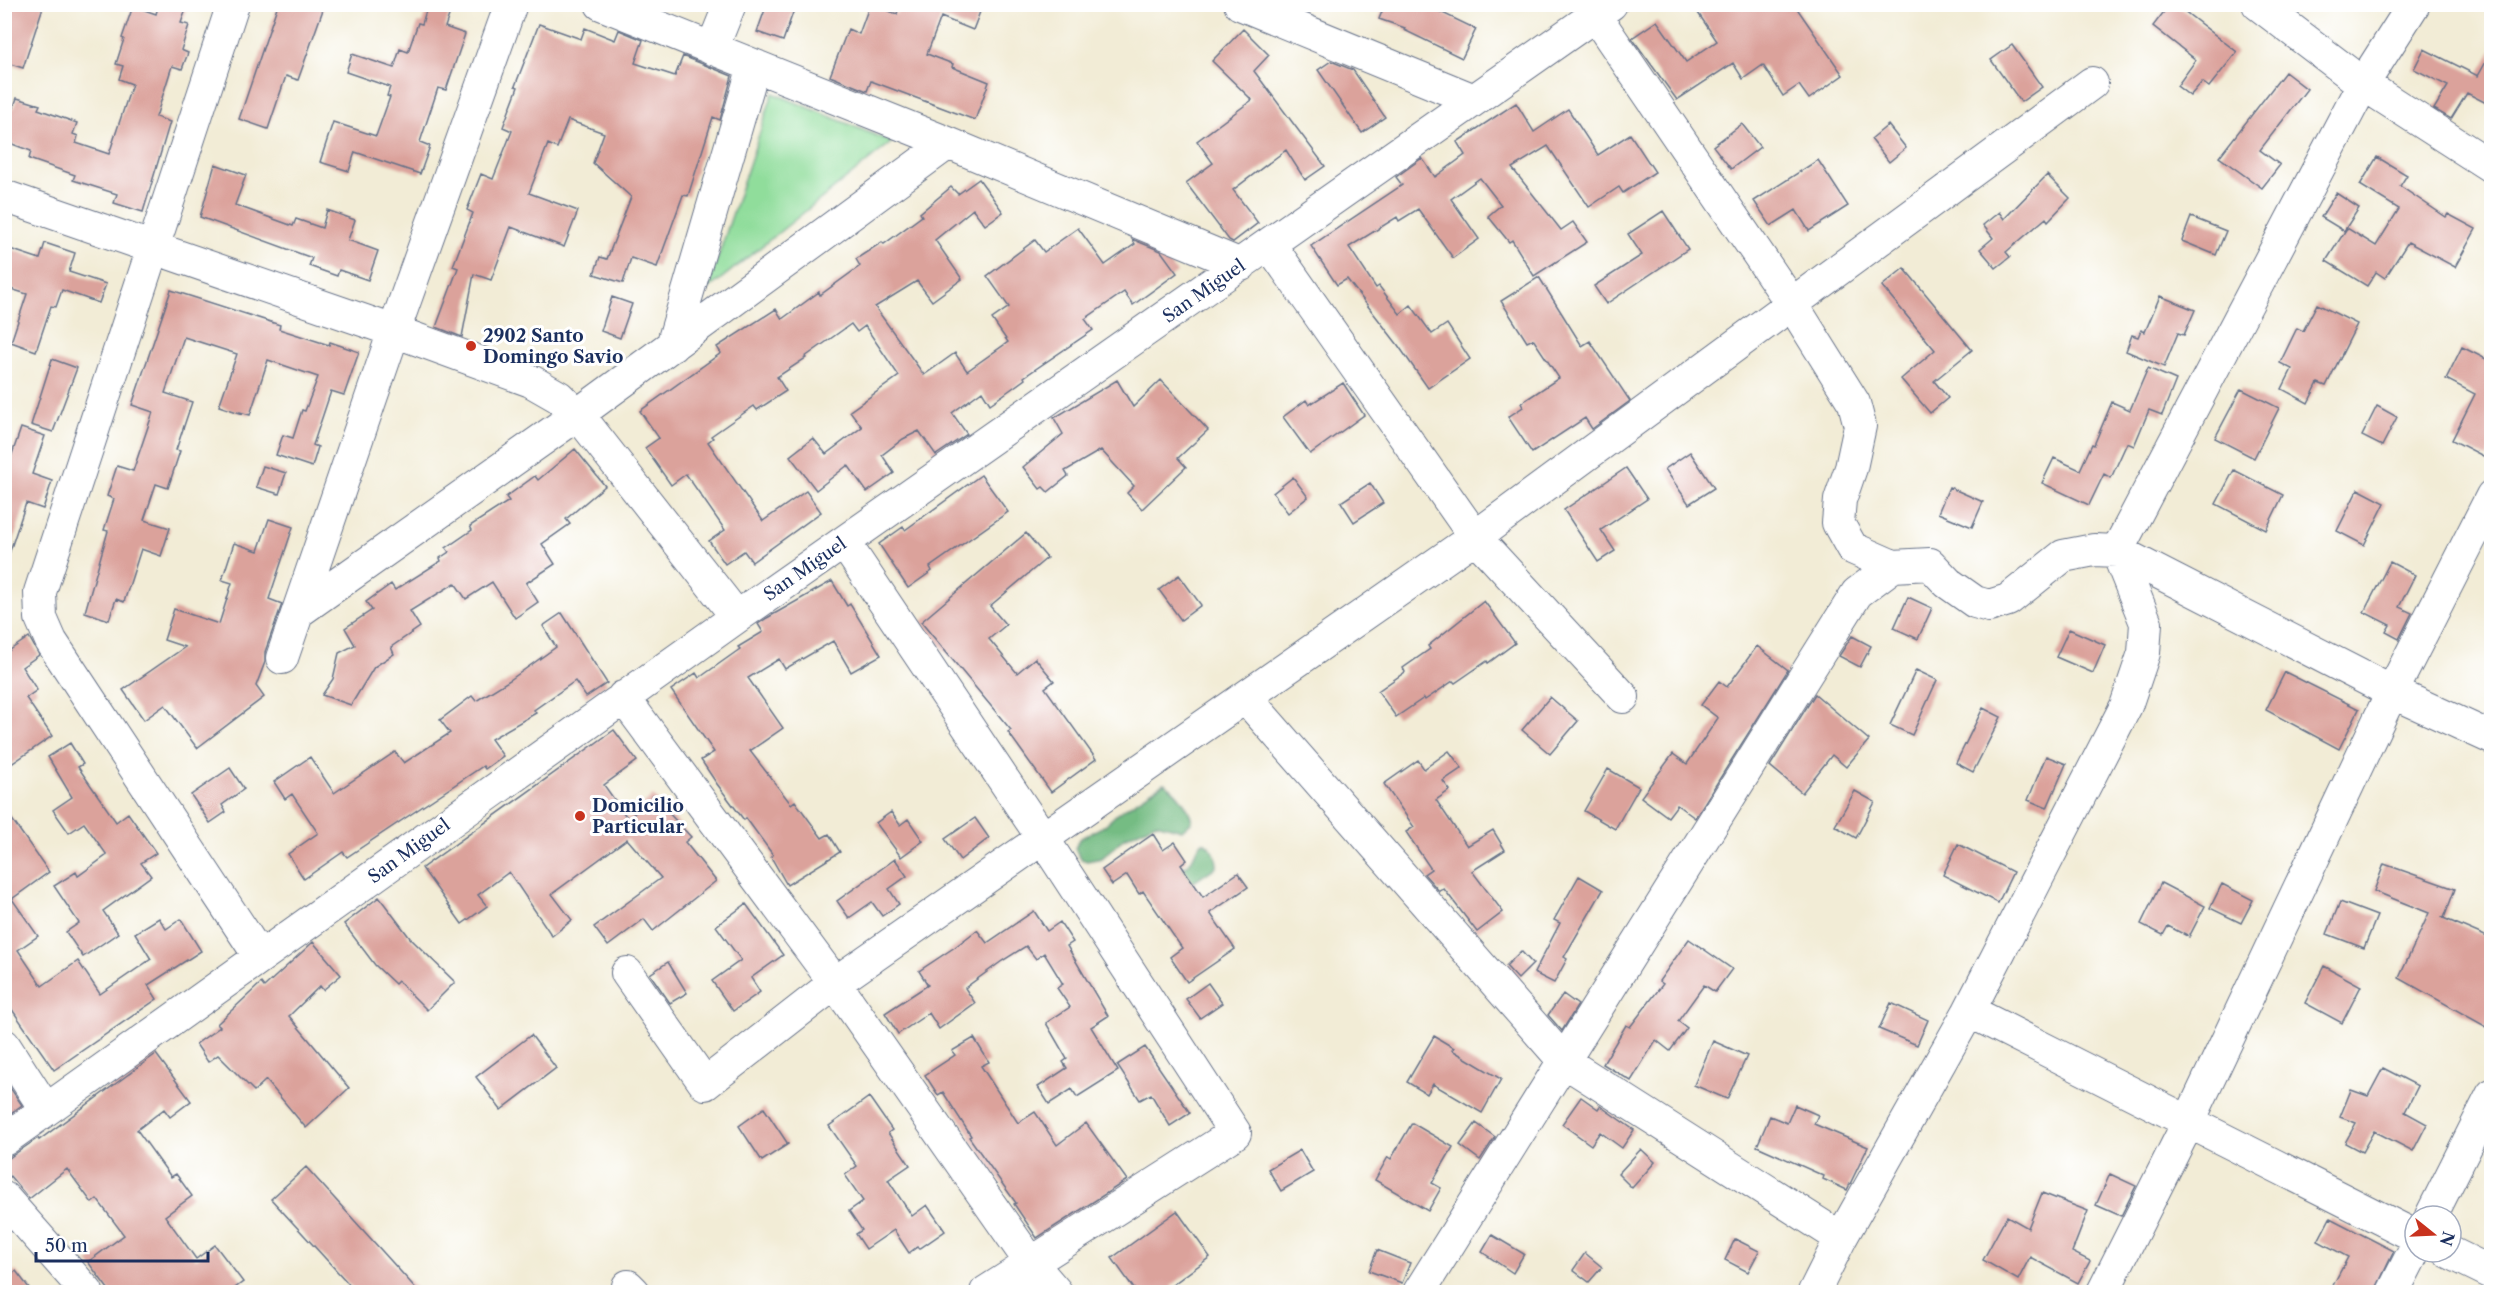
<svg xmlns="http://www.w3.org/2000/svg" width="2496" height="1297" viewBox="0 0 2496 1297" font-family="'Libre Caslon Text',serif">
	<rect width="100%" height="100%" fill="#fff"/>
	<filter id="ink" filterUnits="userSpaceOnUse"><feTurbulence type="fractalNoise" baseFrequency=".0167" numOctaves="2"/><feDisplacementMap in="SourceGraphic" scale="12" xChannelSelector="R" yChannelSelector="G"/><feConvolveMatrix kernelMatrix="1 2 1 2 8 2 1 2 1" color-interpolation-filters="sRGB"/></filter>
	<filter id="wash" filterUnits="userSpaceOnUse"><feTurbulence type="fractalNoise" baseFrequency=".008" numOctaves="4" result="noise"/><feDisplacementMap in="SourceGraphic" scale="24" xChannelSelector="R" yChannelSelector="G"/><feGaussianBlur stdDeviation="1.35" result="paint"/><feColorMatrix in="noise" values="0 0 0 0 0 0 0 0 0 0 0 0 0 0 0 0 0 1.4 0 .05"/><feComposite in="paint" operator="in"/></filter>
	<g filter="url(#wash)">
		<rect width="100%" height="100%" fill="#f2ecd6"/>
		<path fill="#90dd9b" stroke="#56867c" stroke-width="1.5" d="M773,93L892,142L707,290Z"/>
		<path fill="#74bc83" stroke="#487670" stroke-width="1.5" d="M1164,783C1177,791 1189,807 1192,821L1182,830L1156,823L1124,838L1102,858L1087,861L1081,859L1075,849L1079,839L1104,826L1118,813Z
			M1203,842C1212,846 1217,856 1217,866L1188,886L1179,869C1196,864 1191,853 1203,842Z"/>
		<g id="blocks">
			<path fill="#dba29b" d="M9,4H44L23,68L4,62V18Z
				M159,4H188L181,23L189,25L181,50L188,53L182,69L172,66L156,117L170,122L143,212L114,203L117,194L73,180L75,175L29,159L31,151L4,141V126L10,108L13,109L17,98L40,105L38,109L77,123L73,134L78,136L76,143L109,154L132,84L119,79L123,66L116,64L124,39L122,38L133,6L156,14Z
				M278,4H325L298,80L286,76L268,129L239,119Z
				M428,4H453L445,27L465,34L446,90L438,88L420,142L430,146L420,174L355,152L349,171L320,162L333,122L376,136L390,97L387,96L390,87L346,72L352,54L394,68L400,49L408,52L418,23L422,24Z
				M767,4H796L783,41L757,32Z
				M870,4L897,14L900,4H983L973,30L941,17L927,54L953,64L952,67L989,82L975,120L871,81L867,91L830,76L848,29L859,34Z
				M1385,4H1424L1476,29L1462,58L1404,30L1405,28L1379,19Z
				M1692,4H1794L1843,75L1809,99L1799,85L1783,96L1763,65L1743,79L1733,63L1677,100L1632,38L1657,21L1686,62L1717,41Z
				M2170,4H2175L2237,52L2209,87L2202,82L2190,96L2177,86L2196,60L2153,26Z
				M539,24L581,39L585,28L615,40L619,30L643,40L635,63L675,76L683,56L732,76L720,120L713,117L688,196L683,195L657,267L631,258L623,283L594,274L600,257L607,259L631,197L593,163L604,133L568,120L557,148L548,144L529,193L578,211L564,247L511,227L491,280L474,274L462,337L436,327L458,268L453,266L473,213L467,210L481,174L493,179L512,131L503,127L518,87L515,86Z
				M1243,29L1269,55L1254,71L1325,166L1305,180L1286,150L1233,190L1258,223L1233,242L1229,240L1186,183L1213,163L1197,141L1252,100L1212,61Z
				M2012,45L2042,87L2021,102L1991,60Z
				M2424,49L2478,76L2492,51V106L2467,93L2451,119L2434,109L2448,86L2414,69Z
				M1331,61L1353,70L1385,117L1362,133L1318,70Z
				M2285,72L2307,89L2260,150L2280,165L2262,188L2219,157Z
				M1516,103L1534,132L1568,109L1598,155L1630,134L1655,172L1623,193L1619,187L1589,207L1548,146L1512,168L1561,230L1573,222L1587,242L1534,276L1512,240L1509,242L1488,216L1501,205L1480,178L1451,199L1479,239L1453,258L1418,209L1399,221L1397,217L1349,247L1376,288L1379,286L1400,314L1411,305L1432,334L1447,324L1470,359L1428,388L1398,345L1347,279L1337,285L1311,246L1402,185L1396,177L1422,158L1435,177L1465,155L1457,142Z
				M1742,124L1760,147L1731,169L1713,146Z
				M1888,125L1906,148L1889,162L1871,139Z
				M2377,157L2407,175L2400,186L2446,217L2448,214L2476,229L2455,267L2408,242L2385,278L2376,272L2367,286L2326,261L2347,228L2376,246L2399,209L2360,185Z
				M1818,160L1848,206L1809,231L1796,210L1771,226L1754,201Z
				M215,164L246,175L235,205L293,226L296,219L322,228L327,210L355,220L348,240L378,251L368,280L339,270L337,276L309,266L312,258L200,217Z
				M2047,175L2070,198L2048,221L2046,218L2006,252L2010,257L1996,268L1980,249L1993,238L1983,225L1999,212L2004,219Z
				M979,179L1003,212L985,225L973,209L935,240L962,279L932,301L917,281L875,307L924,375L955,353L967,371L1008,342L992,319L1009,307L987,276L1035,240L1044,252L1078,228L1105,265L1135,244L1132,239L1161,251L1177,273L1133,305L1124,292L1085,319L1093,330L1024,377L1025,379L1003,395L990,404L982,391L952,413L967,434L936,455L919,431L903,439L882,455L894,473L867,492L848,465L816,490L790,456L813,438L826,454L862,427L850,411L899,376L865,326L857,332L851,324L805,357L806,358L777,377L786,391L757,410L754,406L711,436L713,438L708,442L763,521L806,491L821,512L752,562L744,551L725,564L709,541L725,530L686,474L671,485L645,448L659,438L640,411L721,353L717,347L776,309L782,319L819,292L820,295L860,266L856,259L882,242L884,244L922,216L920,213L951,187L958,194Z
				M2336,193L2359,208L2344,231L2321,217Z
				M1663,211L1688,249L1606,304L1594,286L1642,255L1628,234Z
				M2191,217L2226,231L2216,255L2182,241Z
				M45,243L75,253L69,272L106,284L99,303L62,290L56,307L51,306L36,351L11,342L27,294L4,287V247L40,259Z
				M1904,268L1972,350L1934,381L1948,398L1930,413L1901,379L1935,350L1882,286Z
				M1539,277L1582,346L1590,341L1630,401L1592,429L1585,418L1532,453L1508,417L1523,407L1521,403L1559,378L1533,339L1527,342L1501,301Z
				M171,290L280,325L279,329L329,345L330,342L359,352L344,395L331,391L313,445L318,447L312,467L276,455L283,435L293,438L302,410L305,411L318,377L268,360L250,415L240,412V413L219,406L237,354L184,337L165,393L192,402L176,450L180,451L168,488L156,484L144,520L170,528L161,556L141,549L124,602L116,599L109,620L85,612L108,531L104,530L114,499L107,496L117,466L133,471L153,412L132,405Z
				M2160,296L2195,310L2184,335L2178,333L2164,367L2126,351L2132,335L2138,337L2141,330L2145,332Z
				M612,297L632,304L620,338L601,331Z
				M2317,304L2357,324L2326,386L2318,383L2308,403L2282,389L2292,369L2280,363L2297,328L2303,331Z
				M2462,347L2492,362V448L2487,458L2452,440L2475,394L2446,379Z
				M52,359L77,368L53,432L31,425Z
				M2148,368L2176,380L2162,415L2149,410L2134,446L2127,443L2111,478L2104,474L2089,505L2042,483L2054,458L2080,470L2092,444L2094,445L2112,402L2130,410Z
				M1117,380L1133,407L1161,380L1208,430L1178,458L1186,467L1142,509L1127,493L1134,486L1101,450L1065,471L1068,476L1048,492L1043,487L1040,489L1023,467L1063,434L1054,418Z
				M1343,383L1364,415L1310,454L1283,417L1306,400L1309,405Z
				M2241,389L2279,408L2254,458L2215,438Z
				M2377,406L2397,417L2382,446L2362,436Z
				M21,428L45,436L32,474L52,481L43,509L26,503L8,557L4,556V464L8,466Z
				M575,449L605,486L566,519L570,524L542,544L555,564L526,583L538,602L515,618L492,582L466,599L455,583L410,611L420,627L391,647L394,654L374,667L351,705L322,695L333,679L339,653L355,645L345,628L372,610L366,602L391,584L395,590L441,561L440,558L449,552L446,548L472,530L470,526L509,501L506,497L535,476L538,480Z
				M1690,452L1714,488L1689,504L1665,469Z
				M263,466L286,473L279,494L256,487Z
				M1626,468L1647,499L1601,530L1615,551L1598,562L1564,510Z
				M2234,470L2283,495L2266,530L2216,504Z
				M981,475L1008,512L930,567L932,571L908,588L879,544L903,527L905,530Z
				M1293,477L1308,497L1288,513L1273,493Z
				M1370,483L1383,503L1354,522L1341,502Z
				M1949,487L1983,502L1972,527L1938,513Z
				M2358,489L2385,503L2364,545L2337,531Z
				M269,519L293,527L269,599L282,604L265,652V662L256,686L264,697L197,748L165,705L144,720L123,690L185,647L164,640L174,609L219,624L232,583L222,580L234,543L258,551Z
				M1026,533L1047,558L990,606L1006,625L989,639L1017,673L1035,658L1054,681L1045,688L1096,759L1051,792L1008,732L1011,730L921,622Z
				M2390,562L2415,575L2399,607L2412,613L2399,639L2386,632L2390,625L2364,612Z
				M1179,575L1201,605L1181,620L1159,590Z
				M832,581L847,606L850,604L881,655L851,672L833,641L785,669L779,659L748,678L783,728L750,751L791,804L795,801L822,838L829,834L840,852L787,885L771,857L773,855L746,818L744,820L717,784L701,760L714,752L671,690L696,673L699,678L740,649L738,647L763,632L758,624L767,618Z
				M1908,597L1932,608L1918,639L1894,628Z
				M1484,601L1515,643L1488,663L1487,661L1455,683L1453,681L1425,700L1424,698L1396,717L1378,691L1405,672L1403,668L1430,649L1428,646Z
				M562,613L607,683L586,697L575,681L534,710L536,713L491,739L503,756L485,769L483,766L347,857L343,852L304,879L288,854L318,833L292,794L285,799L274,782L310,757L334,793L395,752L404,763L450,733L440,720L472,696L476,701L510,680L556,647L543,626Z
				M2069,629L2105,645L2093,673L2056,657Z
				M1852,636L1871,646L1860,667L1839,656Z
				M29,637L39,655L22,667L37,690L26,698L52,736L4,769V642L10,650Z
				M1757,646L1788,670L1695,818L1677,805L1668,817L1641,797L1673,754L1687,764L1718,718L1701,705L1719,681L1727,687Z
				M1916,670L1937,680L1912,735L1890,725Z
				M2285,672L2359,709L2339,749L2266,710Z
				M1815,694L1869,740L1846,767L1832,755L1802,793L1770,766Z
				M1550,697L1578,721L1550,754L1522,730Z
				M1983,708L2001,717L1973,772L1956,763Z
				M614,730L637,761L604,785L628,819L653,796L691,837L685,842L716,881L653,931L644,919L608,946L594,927L661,878L627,839L552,894L572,920L552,936L509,872L478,895L487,906L462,924L422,868Z
				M70,743L83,764L78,767L116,822L128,813L156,853L141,863L151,876L103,911L118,933L83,957L66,932L79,923L54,886L76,872L78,876L107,855L84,823L69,833L53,810L72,797L48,757Z
				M1449,751L1462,768L1443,781L1450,790L1436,800L1467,846L1493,830L1505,850L1472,871L1503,912L1477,932L1444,889L1439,891L1424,874L1431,869L1406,832L1414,827L1384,784L1418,760L1424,769Z
				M2046,756L2066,764L2047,808L2028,800Z
				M230,768L244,789L222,805L226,812L210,823L191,795Z
				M1608,769L1639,787L1615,829L1584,811Z
				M1855,791L1875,802L1856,838L1835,826Z
				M4,808L49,872L12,899L38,936L18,950L42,986L78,961L100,994L151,959L135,933L159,918L166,929L181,919L201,951L148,985L157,999L54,1070L4,998Z
				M891,812L900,825L908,819L923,841L901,857L876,823Z
				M975,818L989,838L960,860L945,839Z
				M1153,834L1163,850L1175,842L1187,860L1181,865L1203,897L1238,873L1248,887L1210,913L1235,949L1187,982L1170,957L1182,948L1143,891L1139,894L1127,875L1112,885L1102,870Z
				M1958,844L2013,872L1998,903L1943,875Z
				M895,859L907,876L889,889L899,904L882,916L872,902L849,918L837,901Z
				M2384,864L2455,889L2444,918L2441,917L2492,939V1030L2399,978L2429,913L2374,891Z
				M1579,876L1603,890L1564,957L1567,959L1554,983L1534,973L1560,923L1554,920Z
				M2161,883L2205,906L2189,937L2168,926L2163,935L2141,924Z
				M2222,884L2253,900L2241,923L2210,908Z
				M379,897L410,938L455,982L427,1010L398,981L395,984L375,965L344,924Z
				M2340,902L2377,916L2364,948L2327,934Z
				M746,904L783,955L751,978L760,992L733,1011L712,981L741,960L716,926Z
				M1034,911L1047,931L1060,922L1073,942L1067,946L1108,1016L1091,1027L1118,1071L1077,1097L1072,1089L1049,1104L1038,1087L1067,1068L1063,1062L1067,1059L1046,1023L1070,1007L1057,988L1063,984L1044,953L1036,959L1026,946L1002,961L965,988L975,1003L939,1029L929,1013L898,1034L885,1013L928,985L919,971L955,947L977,930L987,943Z
				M1689,939L1732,969L1715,992L1704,985L1678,1021L1687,1028L1670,1051L1656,1040L1631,1081L1603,1064L1626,1025L1630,1027L1663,984L1659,981Z
				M313,942L341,975L323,990L320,986L289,1016L349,1088L306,1128L266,1080L254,1091L218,1055L208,1062L196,1044L220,1027L217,1024L261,983L264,987Z
				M1521,951L1533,964L1518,979L1506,966Z
				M668,962L687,993L670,1003L650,974Z
				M2324,966L2361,986L2342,1023L2305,1003Z
				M1208,983L1222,1003L1200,1018L1186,999Z
				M1563,994L1578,1005L1562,1031L1548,1015Z
				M1891,1003L1928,1020L1917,1045L1879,1029Z
				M531,1035L556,1068L501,1110L476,1077Z
				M1434,1036L1454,1048L1452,1050L1501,1079L1482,1113L1433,1084L1427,1094L1407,1082Z
				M974,1038L989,1062L981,1066L1018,1123L1035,1112L1057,1145L1086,1123L1127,1180L1037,1238L1014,1204L1016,1203L969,1137L971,1136L943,1092L938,1095L925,1075L955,1055L952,1051Z
				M1713,1041L1747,1056L1727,1099L1694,1085Z
				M1145,1047L1190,1113L1170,1126L1151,1094L1140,1100L1117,1065Z
				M156,1054L191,1101L170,1117L164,1109L137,1130L171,1177L176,1174L192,1196L165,1216L196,1259L215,1245L243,1282L228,1293H111L88,1262L124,1235L97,1199L92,1203L67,1169L29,1199L4,1169V1162L12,1156L38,1138L39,1140Z
				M2383,1068L2418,1086L2405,1112L2427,1124L2413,1151L2374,1131L2362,1152L2345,1143L2356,1123L2340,1117L2351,1090L2368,1096Z
				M4,1079L22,1105L4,1118Z
				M869,1097L892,1130L888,1133L910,1165L888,1180L912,1216L927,1205L945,1231L919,1249L917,1247L909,1253L894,1230L866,1249L856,1234L862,1230L849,1211L863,1201L845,1175L857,1166L829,1126Z
				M1581,1097L1598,1109L1600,1106L1634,1130L1622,1148L1600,1132L1591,1145L1562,1124Z
				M1795,1105L1818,1115L1814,1124L1868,1147L1847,1190L1823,1179L1824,1176L1757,1146L1770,1116L1787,1123Z
				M764,1108L788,1144L762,1161L739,1126Z
				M1412,1123L1453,1147L1432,1183L1441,1188L1428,1211L1375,1180L1388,1157L1391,1159Z
				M1476,1123L1495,1137L1480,1160L1460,1145Z
				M1641,1149L1655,1162L1632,1188L1618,1174Z
				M1300,1150L1313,1172L1281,1191L1268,1169Z
				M306,1167L420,1293H357L271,1199Z
				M2110,1174L2136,1186L2121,1216L2096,1205Z
				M2042,1193L2088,1211L2072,1252L2090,1261L2078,1283L2030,1257L2018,1280L1983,1260L2007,1216L2028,1228Z
				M1177,1211L1210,1257L1171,1286L1176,1293H1137L1112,1258Z
				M2330,1218L2394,1251L2374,1293H2329L2348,1257L2318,1241Z
				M1492,1235L1524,1254L1513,1273L1482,1252Z
				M1735,1239L1759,1251L1748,1272L1725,1260Z
				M1377,1250L1410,1263L1402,1283L1369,1271Z
				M1585,1253L1602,1267L1589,1282L1573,1270Z
				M16,1271L33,1293H4V1280Z"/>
		</g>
	</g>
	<g filter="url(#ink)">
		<use href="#blocks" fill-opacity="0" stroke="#667188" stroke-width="1.5"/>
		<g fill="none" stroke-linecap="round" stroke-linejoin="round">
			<g stroke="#667188" stroke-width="34">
				<path id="minor" d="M233,4L40,592L41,618L51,641L260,957
					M601,4L948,143L1241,265
					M1240,4L1474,100
					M2258,4L2363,84L2492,167
					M1595,15L1792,304L1854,403L1860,426L1851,468L1840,500L1838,523L1852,548L1893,566
					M712,49L730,4
					M4,196L394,331L531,381L559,397L584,422L737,617
					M1270,245L1475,537L1623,697
					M672,346L754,66
					M844,542L1042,837L1235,1133L986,1292
					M298,612L577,415L948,143
					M282,658L394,331L511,4
					M623,697L835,983L1031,1263L1056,1292
					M1246,698L1565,1062L1841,1238
					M627,973L705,1084L835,983L1475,537L2092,83
					M1969,1011L2415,1236
					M4,1045L46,1110
					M4,1140L737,617L1611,4
					M4,1198L87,1292
					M2431,1216L2492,1095
					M2449,1252L2492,1273
					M628,1286L634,1292
					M1419,1292L1857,593L1893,566L1930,564L1948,583L1975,602L1989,606L2008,600L2063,556L2094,550L2117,551L2392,692L2492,738
					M1814,1292L1841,1238L1969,1011L2126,706L2144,653L2146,623L2117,551L2363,84L2414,4
					M2103,1292L2189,1121L2392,692L2492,496
					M2393,1292L2415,1249"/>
			</g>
			<use href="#minor" stroke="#fff" stroke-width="32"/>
		</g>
	</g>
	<g fill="#c8321e" stroke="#fff" stroke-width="2">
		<circle cx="471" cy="346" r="6"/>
		<circle cx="580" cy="816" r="6"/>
	</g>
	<g text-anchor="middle" stroke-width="6" stroke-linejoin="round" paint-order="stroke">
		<g font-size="18" fill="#1b2f5e" stroke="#fff">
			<text transform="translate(1204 291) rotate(-35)" y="6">San Miguel</text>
			<text transform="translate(805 569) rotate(-35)" y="6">San Miguel</text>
			<text transform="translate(409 851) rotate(-36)" y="6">San Miguel</text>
		</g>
		<g font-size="18" font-weight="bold" fill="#1b2f5e" stroke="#fff" text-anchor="start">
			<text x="483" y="342">2902 Santo<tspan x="483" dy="21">Domingo Savio</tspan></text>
			<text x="592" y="812">Domicilio<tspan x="592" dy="21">Particular</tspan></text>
		</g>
	</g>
	<rect width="2496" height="1297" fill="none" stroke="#fff" stroke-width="24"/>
	<g transform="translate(2433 1234) rotate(108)"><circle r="28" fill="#ffffff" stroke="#a4acbf" stroke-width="1.5"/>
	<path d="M0-4.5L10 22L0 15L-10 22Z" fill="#c8321e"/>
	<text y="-9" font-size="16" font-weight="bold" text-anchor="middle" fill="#1b2f5e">N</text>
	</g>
	<path d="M36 1252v9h172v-9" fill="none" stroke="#1b2f5e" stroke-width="3"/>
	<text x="45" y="1252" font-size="18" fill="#1b2f5e" stroke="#ffffff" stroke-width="4.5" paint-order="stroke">50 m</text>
</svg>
